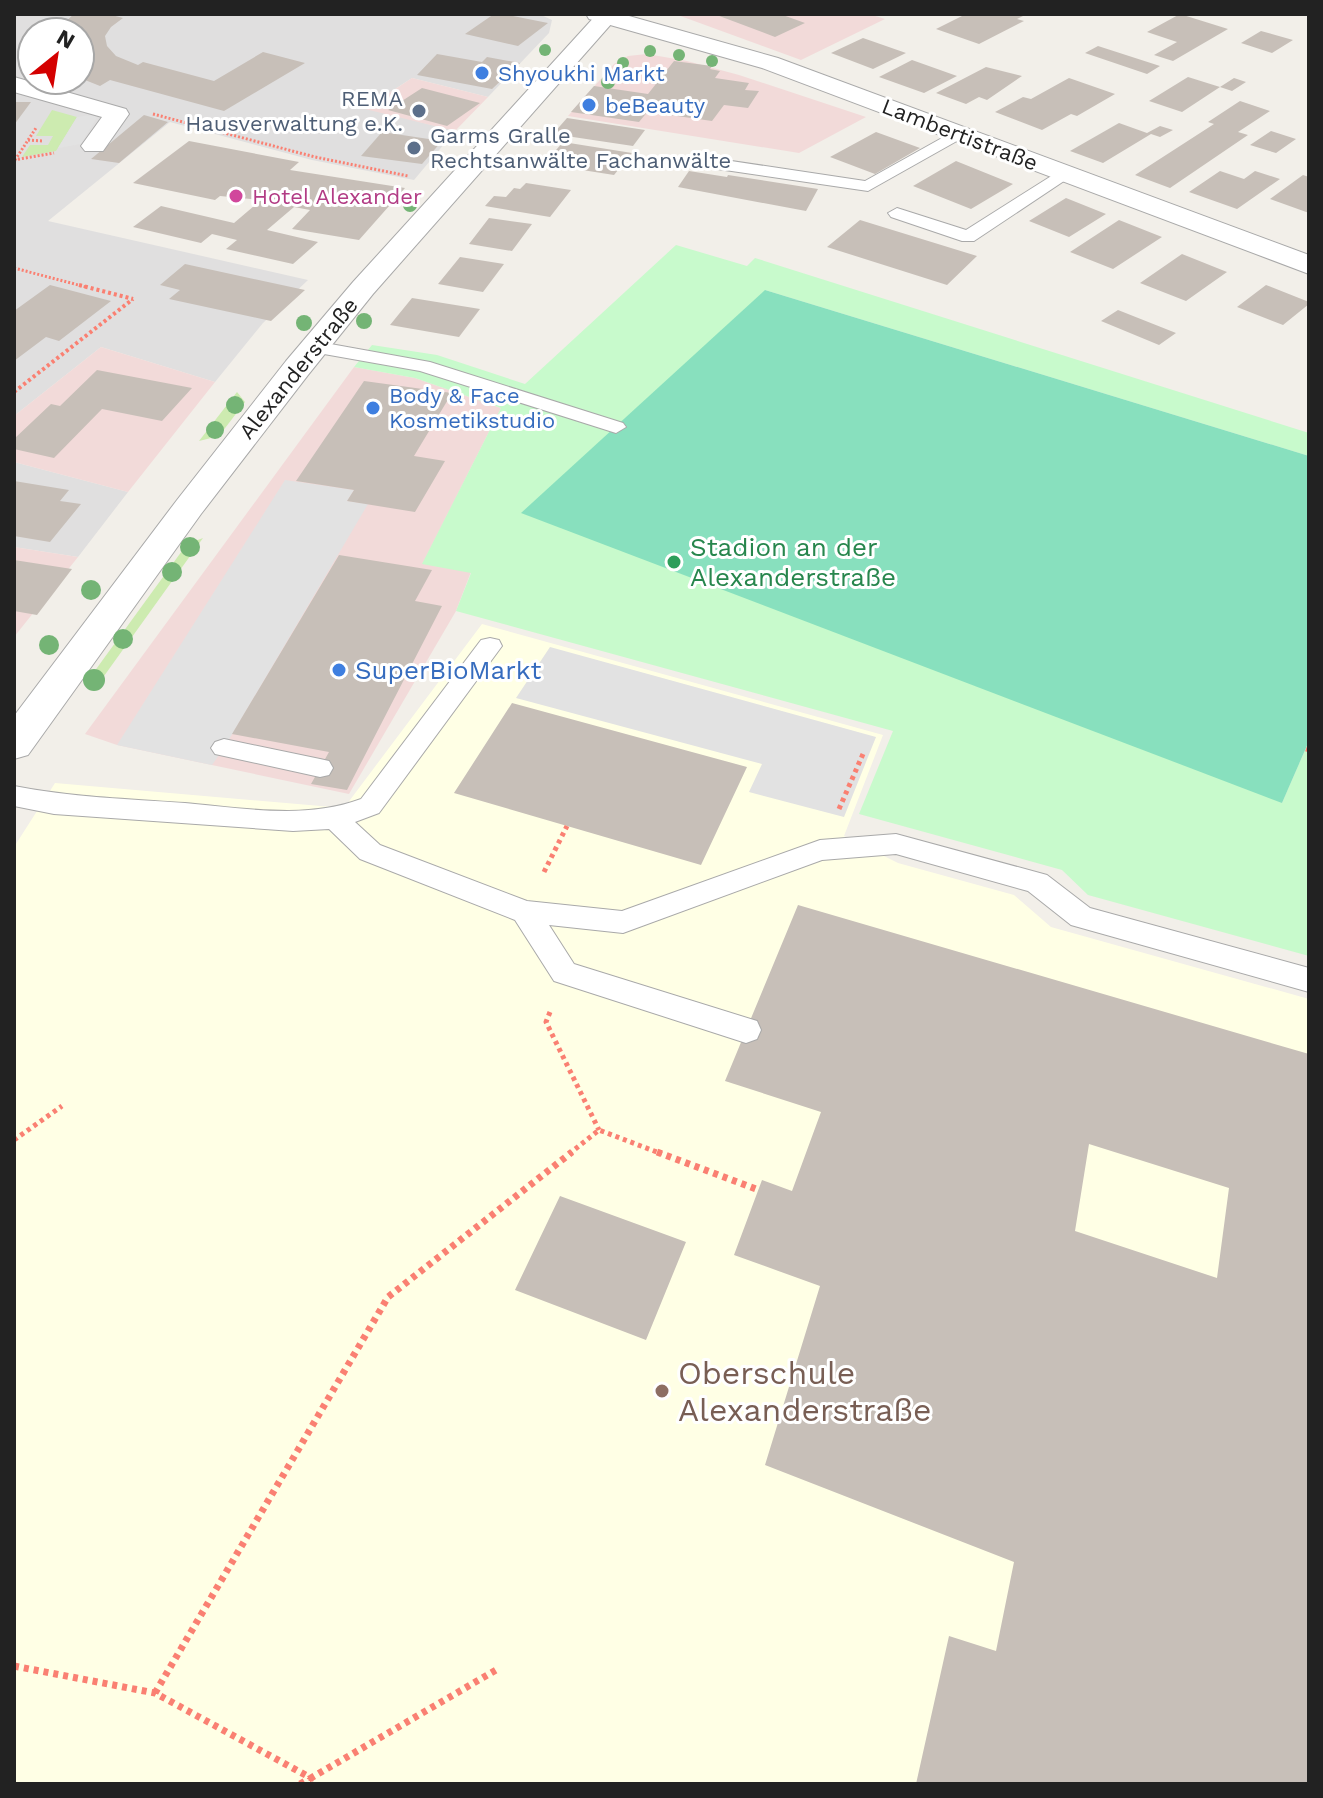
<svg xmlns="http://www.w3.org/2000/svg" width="1323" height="1798" viewBox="0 0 1323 1798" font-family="'Work Sans',sans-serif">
	<rect width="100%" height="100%" fill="#f2efe9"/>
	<path fill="#e0dfdf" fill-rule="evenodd" d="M14,14H539L552,20L549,33L488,97L412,78L366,108L455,131L414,180L312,160L170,122L48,221L308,280L263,323L215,382L101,347L14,416ZM32,32H80V80H32Z
		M14,462L128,492L78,557L14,547Z"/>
	<path fill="#f2dad9" d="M675,14H869L885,19L801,60Z
		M647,54L687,61L739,75L866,117L799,153L568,116L614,64L628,56Z
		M412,78L488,97L455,131L365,109Z
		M101,347L215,382L128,492L14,462V416Z
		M354,367L415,378L501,408L423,563L471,572L456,611L349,794L117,745L85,734Z
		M14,547L78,557L14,637Z"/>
	<path fill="#ffffe5" d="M482,624L883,735L844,836L898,863L1014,895L1051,927L1309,999V1784H14V847L55,783L344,808Z"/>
	<path fill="#cdebb0" d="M52,110L77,117L56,151L22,157L30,145H48L53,136H36Z
		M237,392L245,402L219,436L199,441Z
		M203,538L94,690L87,687L86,683L187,544Z"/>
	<path fill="#c8facc" d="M676,245L747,266L755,258L1309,433V456L765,290L1282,803L1309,741V956L1088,895L1062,870L859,814L893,731L456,611L471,573L422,564L501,408L415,378L354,367L372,345L437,355L525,384Z"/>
	<path fill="#88e0be" d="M765,290L1309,456V741L1282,803L521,513Z"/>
	<path fill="#e2e2e2" d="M99,114L81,144L58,148L77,117Z
		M285,480L354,490L347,501L368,504L224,748L212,765L117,745Z
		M550,647L876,737L844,817L749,792L762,764L516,698Z"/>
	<path fill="#c7bfb8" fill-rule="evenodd" d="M74,14H108L123,18L111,27L105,36L107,46L116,56L138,65L143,62L214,81L263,52L305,63L224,111L110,80L100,86L80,78V32H54Z
		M494,14H503L548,23L518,46L465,34Z
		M714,14H780L805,23L775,37Z
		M966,14H1027L1017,19L1024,21L979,44L936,29Z
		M1180,14L1228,29L1173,61L1154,55L1177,42L1147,32Z
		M1261,31L1293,40L1272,53L1241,43Z
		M863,38L906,53L873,69L831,53Z
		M1098,46L1160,66L1147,74L1085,53Z
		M437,54L482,62L487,57L520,63L492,89L417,75Z
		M912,60L957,76L924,93L879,77Z
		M674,61L712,66L710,69L720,71L715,78L749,83L745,90L759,91L748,108L724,105L712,121L663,114L669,106L654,104L639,122L571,112L594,86L648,94Z
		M986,67L1022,76L987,100L979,97L966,104L936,93Z
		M1188,77L1220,87L1234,78L1246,82L1232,91L1220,87L1182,112L1149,101Z
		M1069,78L1115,94L1077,116L1071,114L1042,130L995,112L1023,97L1031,99Z
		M422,88L480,103L447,126L388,110Z
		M1240,101L1270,111L1238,132L1248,135L1170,188L1135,175L1214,124L1208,122Z
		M14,102H31L14,125Z
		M144,115L168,122L119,163L91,159Z
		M567,118L645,130L633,146L553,134Z
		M1119,123L1147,133L1160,126L1173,130L1160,137L1151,134L1103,163L1070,151Z
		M1271,131L1296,139L1276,153L1250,145Z
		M382,132L442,141L422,164L361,156Z
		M876,132L920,148L875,174L830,157Z
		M189,141L299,162L290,170L405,188L359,240L292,229L310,210L294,207L267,230L318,242L293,264L226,249L237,240L212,234L201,243L133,227L161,206L234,223L261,200L220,196L215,200L133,183Z
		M563,142L632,153L614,175L544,164Z
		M956,161L1013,184L971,209L913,186Z
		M689,171L727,177L728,175L818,189L806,211L678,187Z
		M1220,171L1244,179L1255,171L1280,179L1237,209L1189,192Z
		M1303,175L1309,177V213L1270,199Z
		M526,183L571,190L550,217L485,206L494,196L506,197L514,188L520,189Z
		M1066,198L1106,214L1069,237L1029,221Z
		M489,218L532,224L512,251L469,244Z
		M860,220L977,256L947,285L827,247Z
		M1119,220L1162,237L1113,269L1070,252Z
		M1182,254L1227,272L1186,301L1140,283Z
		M460,257L504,264L483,292L438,284Z
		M185,264L305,290L271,321L169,299L180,290L160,285Z
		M50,285L111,301L59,341L46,337L14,361V311Z
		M1266,285L1309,302V304L1283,325L1237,307Z
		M412,298L480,309L459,337L390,325Z
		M1118,310L1176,333L1159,345L1101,321Z
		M97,370L192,388L162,421L102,409L54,458L14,449V439L51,404L60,406Z
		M364,381L452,393L414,456L445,461L415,512L347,501L354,490L296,481Z
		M14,481L69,490L60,501L81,504L50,542L14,536Z
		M339,555L432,570L415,601L442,606L347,790L311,784L329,752L232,734Z
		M14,560L72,569L37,615L14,611Z
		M512,703L747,767L701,865L454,793Z
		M798,905L1309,1054V1784H916L949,1636L996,1651L1014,1562L765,1465L820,1286L734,1255L762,1180L792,1191L821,1112L725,1081ZM1089,1144L1229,1188L1217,1278L1075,1231Z
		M560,1196L686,1242L646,1340L515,1290Z"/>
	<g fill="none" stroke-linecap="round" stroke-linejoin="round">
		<g stroke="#a9a9a9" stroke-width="2">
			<path id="service" d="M958,129L966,134L964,137L868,191L718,169L710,164L718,159L865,181Z
				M1064,168L1070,169L1072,173L1070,177L974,241H962L891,217L888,213L897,208L966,230Z
				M314,341L430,362L623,423L626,427L616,433L420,371L307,351L304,347Z
				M490,638L499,640L502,646L379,813L355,822L380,845L527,901L622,911L820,840L896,834L1047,875L1090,908L1309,968V992L1071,925L1028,891L896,854L822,860L623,933L549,925L574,964L757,1021L761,1030L757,1039L746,1043L554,981L515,920L360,859L329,829L293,831L54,814L14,806V786C70,797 128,799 185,803C243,808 305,820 361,799L481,640Z
				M224,739L320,759L329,761L333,768L329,775L320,777L215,754L211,748L215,742Z"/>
		</g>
		<g stroke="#a9a9a9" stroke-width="2">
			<path id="minor" d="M586,14H622L778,58L1309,255V274L762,68L589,19Z
				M14,77L126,109L129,114L103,151H85L81,146L102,117L14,92Z"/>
		</g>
		<g stroke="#a9a9a9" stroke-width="2">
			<path id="tertiary" d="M597,14H620L373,294L308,375L201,514L28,755L14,759V716L177,500L286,361L353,282Z"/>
		</g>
		<path stroke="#fa8072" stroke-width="3" stroke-dasharray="2 2" stroke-linecap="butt" d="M153,114L315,157L408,176
			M28,140L43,141
			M14,160L54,153
			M15,160L36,128
			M14,268L86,287"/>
		<path stroke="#fa8072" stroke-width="4" stroke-dasharray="3 3" stroke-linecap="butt" d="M79,285L133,299
			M14,392L133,299"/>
		<path stroke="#fa8072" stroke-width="5" stroke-dasharray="4 4" stroke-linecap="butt" d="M1306,749L1309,750
			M839,809L863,754
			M544,872L567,826
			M550,1012L546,1022L599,1130
			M14,1140L62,1106
			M569,1154L599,1130L662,1154"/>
		<path stroke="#fa8072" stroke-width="7" stroke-dasharray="5 5" stroke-linecap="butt" d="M657,1152L759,1190
			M14,1666L155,1693L311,1778L496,1670
			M155,1693L388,1297L572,1152
			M300,1784L311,1778L308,1784"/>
		<use href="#service" fill="#fff" fill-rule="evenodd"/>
		<use href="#minor" fill="#fff" fill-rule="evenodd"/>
		<use href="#tertiary" fill="#fff" fill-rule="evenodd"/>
	</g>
	<g fill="#74b475">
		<circle cx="545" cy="50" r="6"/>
		<circle cx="650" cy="51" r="6"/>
		<circle cx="679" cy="55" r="6"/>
		<circle cx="712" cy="61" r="6"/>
		<circle cx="623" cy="63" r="6"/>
		<circle cx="608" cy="82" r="7"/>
		<circle cx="410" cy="205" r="7"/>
		<circle cx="364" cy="321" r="8"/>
		<circle cx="304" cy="323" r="8"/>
		<circle cx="235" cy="405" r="9"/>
		<circle cx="215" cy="430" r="9"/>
		<circle cx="190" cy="547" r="10"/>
		<circle cx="172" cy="572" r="10"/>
		<circle cx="91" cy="590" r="10"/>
		<circle cx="123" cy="639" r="10"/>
		<circle cx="49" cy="645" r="10"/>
		<circle cx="94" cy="680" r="11"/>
	</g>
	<g fill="#3f7fe0" stroke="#fff" stroke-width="3">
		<circle cx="482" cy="73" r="8"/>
		<circle cx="589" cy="105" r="8"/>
		<circle cx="373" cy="408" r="8"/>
		<circle cx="339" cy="670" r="8"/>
	</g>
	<g fill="#5c6f8a" stroke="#fff" stroke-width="3">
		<circle cx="419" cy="111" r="8"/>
		<circle cx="414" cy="148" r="8"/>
	</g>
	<circle fill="#d1479c" stroke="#fff" stroke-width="3" cx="236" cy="196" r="8"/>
	<circle fill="#2e9e5b" stroke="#fff" stroke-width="3" cx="674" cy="562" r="8"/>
	<circle fill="#8d6e63" stroke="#fff" stroke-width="3" cx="662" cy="1391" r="8"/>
	<g text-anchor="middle" stroke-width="6" stroke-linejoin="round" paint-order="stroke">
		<g font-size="22" fill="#366cbe" stroke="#fff" text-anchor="start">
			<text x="498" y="81">Shyoukhi Markt</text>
			<text x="605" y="113">beBeauty</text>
			<text x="389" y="403">Body &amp; Face<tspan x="389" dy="25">Kosmetikstudio</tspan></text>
		</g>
		<g font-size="22" fill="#4e5e75" stroke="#fff" text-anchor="end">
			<text x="403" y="106">REMA<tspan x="403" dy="25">Hausverwaltung e.K.</tspan></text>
			<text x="430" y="143" text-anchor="start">Garms Gralle<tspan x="430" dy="25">Rechtsanwälte Fachanwälte</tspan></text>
		</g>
		<g font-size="22" fill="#222" stroke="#fff">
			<text transform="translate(960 134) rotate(21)" y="8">Lambertistraße</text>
			<text transform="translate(298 368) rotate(-51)" y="8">Alexanderstraße</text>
		</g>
		<g font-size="22" fill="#b23c85" stroke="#fff" text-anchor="start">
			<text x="252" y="204">Hotel Alexander</text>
		</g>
		<g font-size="26" fill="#27864d" stroke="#fff" text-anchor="start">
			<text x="690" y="556">Stadion an der<tspan x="690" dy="30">Alexanderstraße</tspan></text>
		</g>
		<g font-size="26" fill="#366cbe" stroke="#fff" text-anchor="start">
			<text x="355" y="679">SuperBioMarkt</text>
		</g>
		<g font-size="32" fill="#785e54" stroke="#fff" text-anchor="start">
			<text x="678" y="1384">Oberschule<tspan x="678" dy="37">Alexanderstraße</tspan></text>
		</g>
	</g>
	<rect width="1323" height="1798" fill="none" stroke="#222222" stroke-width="32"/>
	<g transform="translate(56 56) rotate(30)"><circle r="38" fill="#ffffff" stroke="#a7a7a7" stroke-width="2"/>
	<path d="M0-6L14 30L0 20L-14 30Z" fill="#d40000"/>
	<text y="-12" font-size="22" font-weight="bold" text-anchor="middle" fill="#222222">N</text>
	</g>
</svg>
